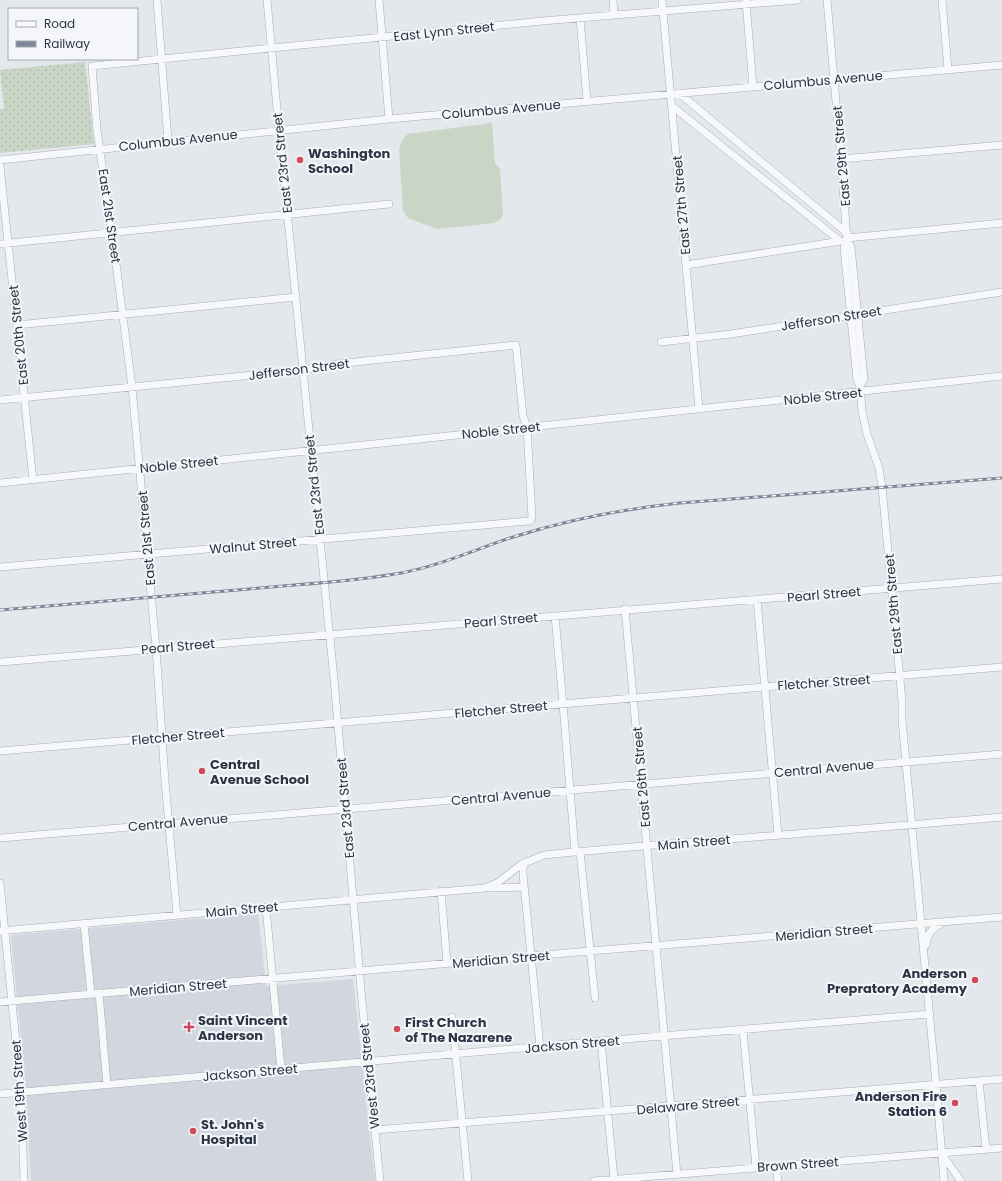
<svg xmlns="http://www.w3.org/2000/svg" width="1002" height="1181" viewBox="0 0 1002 1181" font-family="Poppins,sans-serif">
	<defs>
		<pattern id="grass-dots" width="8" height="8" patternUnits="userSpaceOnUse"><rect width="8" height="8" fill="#c9d6c5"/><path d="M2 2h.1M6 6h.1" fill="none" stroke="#adb8ab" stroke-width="1.8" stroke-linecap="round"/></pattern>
	</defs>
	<rect width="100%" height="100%" fill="#e4e7ec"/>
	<path fill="#d2d6de" d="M258,913L266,986L353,979L375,1181H31L25,1078L11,938L14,935Z"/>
	<path fill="url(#grass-dots)" d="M85,62L94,144L0,153V109H4L0,70Z"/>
	<path fill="#c9d6c5" d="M492,123L495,163L500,169L503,214L501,219L495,223L437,229L408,218L403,211L399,148L403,139L408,134Z"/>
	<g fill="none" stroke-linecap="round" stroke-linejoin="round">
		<g stroke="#a9aeb7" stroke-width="8">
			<path id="minor" d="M157,0L168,141
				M267,0L279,130L334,679L362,1001L380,1181
				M379,0L389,119
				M613,0L614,15
				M662,0L699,409
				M827,0L841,159L847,240L844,248L857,380L860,386
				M942,0L948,70
				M746,1L753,87
				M580,18L587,101
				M679,93L847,233
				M672,106L840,241
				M841,159L1002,145
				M0,160L389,119L1002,65
				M0,166L33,480
				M847,238L1002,223
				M847,240L851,247L864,379L860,386L862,411L867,434L879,468L882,487L902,701V720L936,1084L944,1181
				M0,244L389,204
				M686,265L841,241
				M17,325L296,297
				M661,342L731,334L1002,292
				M0,400L303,370L336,364L516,345L523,416L527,427L532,517L531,520L529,521L0,567
				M0,483L383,443L1002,376
				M757,599L778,835
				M625,609L677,1174
				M555,616L563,704L575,852
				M0,662L1002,579
				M0,751L1002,667
				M0,838L1002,754
				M580,851L595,998
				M526,862L523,868V874L540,1047
				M0,883L21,1092L24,1181
				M489,888L524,887
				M441,891L447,963
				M266,907L281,1069
				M177,915L165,781L156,648L132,387L114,248L97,130L92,66L542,21L798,0
				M84,924L91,994
				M0,931L485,888L497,883L522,864L544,855C696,840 849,831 1002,817
				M926,945C927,935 931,928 941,924
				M99,993L107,1085
				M0,1002L590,951L1002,917
				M452,1017L468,1181
				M743,1030L756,1167
				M601,1041L614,1179
				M979,1081L986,1149
				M0,1094L601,1041L930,1014
				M375,1130L1002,1079
				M941,1153L961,1181
				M776,1166L778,1181
				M594,1181L1002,1148"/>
		</g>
		<use href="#minor" stroke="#f7f8fa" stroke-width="7"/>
		<g stroke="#7d8696" stroke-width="3">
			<path id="rail" d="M0,610C83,603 166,596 249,589C300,584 351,582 401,573C439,566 474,550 510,538C566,520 622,509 680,503L1002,478"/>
		</g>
		<use href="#rail" stroke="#f4f6f9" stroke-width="1.5" stroke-dasharray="4.5" stroke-linecap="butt"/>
	</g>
	<g fill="#d1495b" stroke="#f4f6f9" stroke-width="1.5">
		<circle cx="300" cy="160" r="4"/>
		<circle cx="202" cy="771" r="4"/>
		<circle cx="975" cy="980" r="4"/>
		<path d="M187 1021h4v4h4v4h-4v4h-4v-4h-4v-4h4z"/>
		<circle cx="397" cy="1029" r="4"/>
		<circle cx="955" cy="1103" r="4"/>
		<circle cx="193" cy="1131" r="4"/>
	</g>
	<g text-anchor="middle" stroke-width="4" stroke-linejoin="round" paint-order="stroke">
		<g font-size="13" fill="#2b3445" stroke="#f4f6f9">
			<text transform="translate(444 31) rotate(-6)" y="5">East Lynn Street</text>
			<text transform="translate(823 80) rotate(-5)" y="5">Columbus Avenue</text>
			<text transform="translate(501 109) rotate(-5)" y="5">Columbus Avenue</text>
			<text transform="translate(178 140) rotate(-6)" y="5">Columbus Avenue</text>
			<text transform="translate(841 156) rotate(-95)" y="5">East 29th Street</text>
			<text transform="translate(282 163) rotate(-96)" y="5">East 23rd Street</text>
			<text transform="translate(681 205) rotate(-95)" y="5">East 27th Street</text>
			<text transform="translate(110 216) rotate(82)" y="5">East 21st Street</text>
			<text transform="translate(831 318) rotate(-9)" y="5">Jefferson Street</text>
			<text transform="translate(18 335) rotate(-96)" y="5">East 20th Street</text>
			<text transform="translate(299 369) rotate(-7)" y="5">Jefferson Street</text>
			<text transform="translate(823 396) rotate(-6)" y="5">Noble Street</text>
			<text transform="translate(501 430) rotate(-6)" y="5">Noble Street</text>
			<text transform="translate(179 464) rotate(-6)" y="5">Noble Street</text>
			<text transform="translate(314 485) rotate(-96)" y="5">East 23rd Street</text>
			<text transform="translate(146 538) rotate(-95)" y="5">East 21st Street</text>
			<text transform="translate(253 545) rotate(-5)" y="5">Walnut Street</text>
			<text transform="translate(824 594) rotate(-5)" y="5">Pearl Street</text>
			<text transform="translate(893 604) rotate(-95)" y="5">East 29th Street</text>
			<text transform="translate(501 620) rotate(-5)" y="5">Pearl Street</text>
			<text transform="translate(178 646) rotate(-5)" y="5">Pearl Street</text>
			<text transform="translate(824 682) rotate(-4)" y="5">Fletcher Street</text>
			<text transform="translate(501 709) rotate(-5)" y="5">Fletcher Street</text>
			<text transform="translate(178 736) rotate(-5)" y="5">Fletcher Street</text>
			<text transform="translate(824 768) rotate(-5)" y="5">Central Avenue</text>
			<text transform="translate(641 777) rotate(-95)" y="5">East 26th Street</text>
			<text transform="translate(501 796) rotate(-5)" y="5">Central Avenue</text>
			<text transform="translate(345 808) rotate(-95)" y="5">East 23rd Street</text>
			<text transform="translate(178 822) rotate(-5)" y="5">Central Avenue</text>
			<text transform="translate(694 842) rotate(-5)" y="5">Main Street</text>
			<text transform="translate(242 909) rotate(-5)" y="5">Main Street</text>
			<text transform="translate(824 932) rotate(-5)" y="5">Meridian Street</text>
			<text transform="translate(501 959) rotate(-5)" y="5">Meridian Street</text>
			<text transform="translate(178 987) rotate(-5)" y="5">Meridian Street</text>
			<text transform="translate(572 1044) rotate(-5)" y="5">Jackson Street</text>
			<text transform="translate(250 1072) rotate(-5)" y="5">Jackson Street</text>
			<text transform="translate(369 1076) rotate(-96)" y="5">West 23rd Street</text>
			<text transform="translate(19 1091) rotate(-94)" y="5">West 19th Street</text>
			<text transform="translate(688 1105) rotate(-5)" y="5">Delaware Street</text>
			<text transform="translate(798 1164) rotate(-4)" y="5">Brown Street</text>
		</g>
		<g font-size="13" font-weight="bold" fill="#2b3445" stroke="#f4f6f9" text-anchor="start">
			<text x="308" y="158">Washington<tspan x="308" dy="15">School</tspan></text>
			<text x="210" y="769">Central<tspan x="210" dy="15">Avenue School</tspan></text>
			<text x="967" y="978" text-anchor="end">Anderson<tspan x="967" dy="15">Prepratory Academy</tspan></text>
			<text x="198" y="1025">Saint Vincent<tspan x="198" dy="15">Anderson</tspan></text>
			<text x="405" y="1027">First Church<tspan x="405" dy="15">of The Nazarene</tspan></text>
			<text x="947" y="1101" text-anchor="end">Anderson Fire<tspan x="947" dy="15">Station 6</tspan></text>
			<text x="201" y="1129">St. John's<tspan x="201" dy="15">Hospital</tspan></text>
		</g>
	</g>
	<rect x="8" y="8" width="130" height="52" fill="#f4f6f9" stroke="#a4a8b1"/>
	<rect x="16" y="21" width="20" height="6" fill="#f7f8fa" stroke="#a4a8b1"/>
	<text x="44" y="28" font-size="12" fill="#2b3445">Road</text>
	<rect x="16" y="41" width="20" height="6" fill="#7d8696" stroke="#a4a8b1"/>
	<text x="44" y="48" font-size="12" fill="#2b3445">Railway</text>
</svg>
